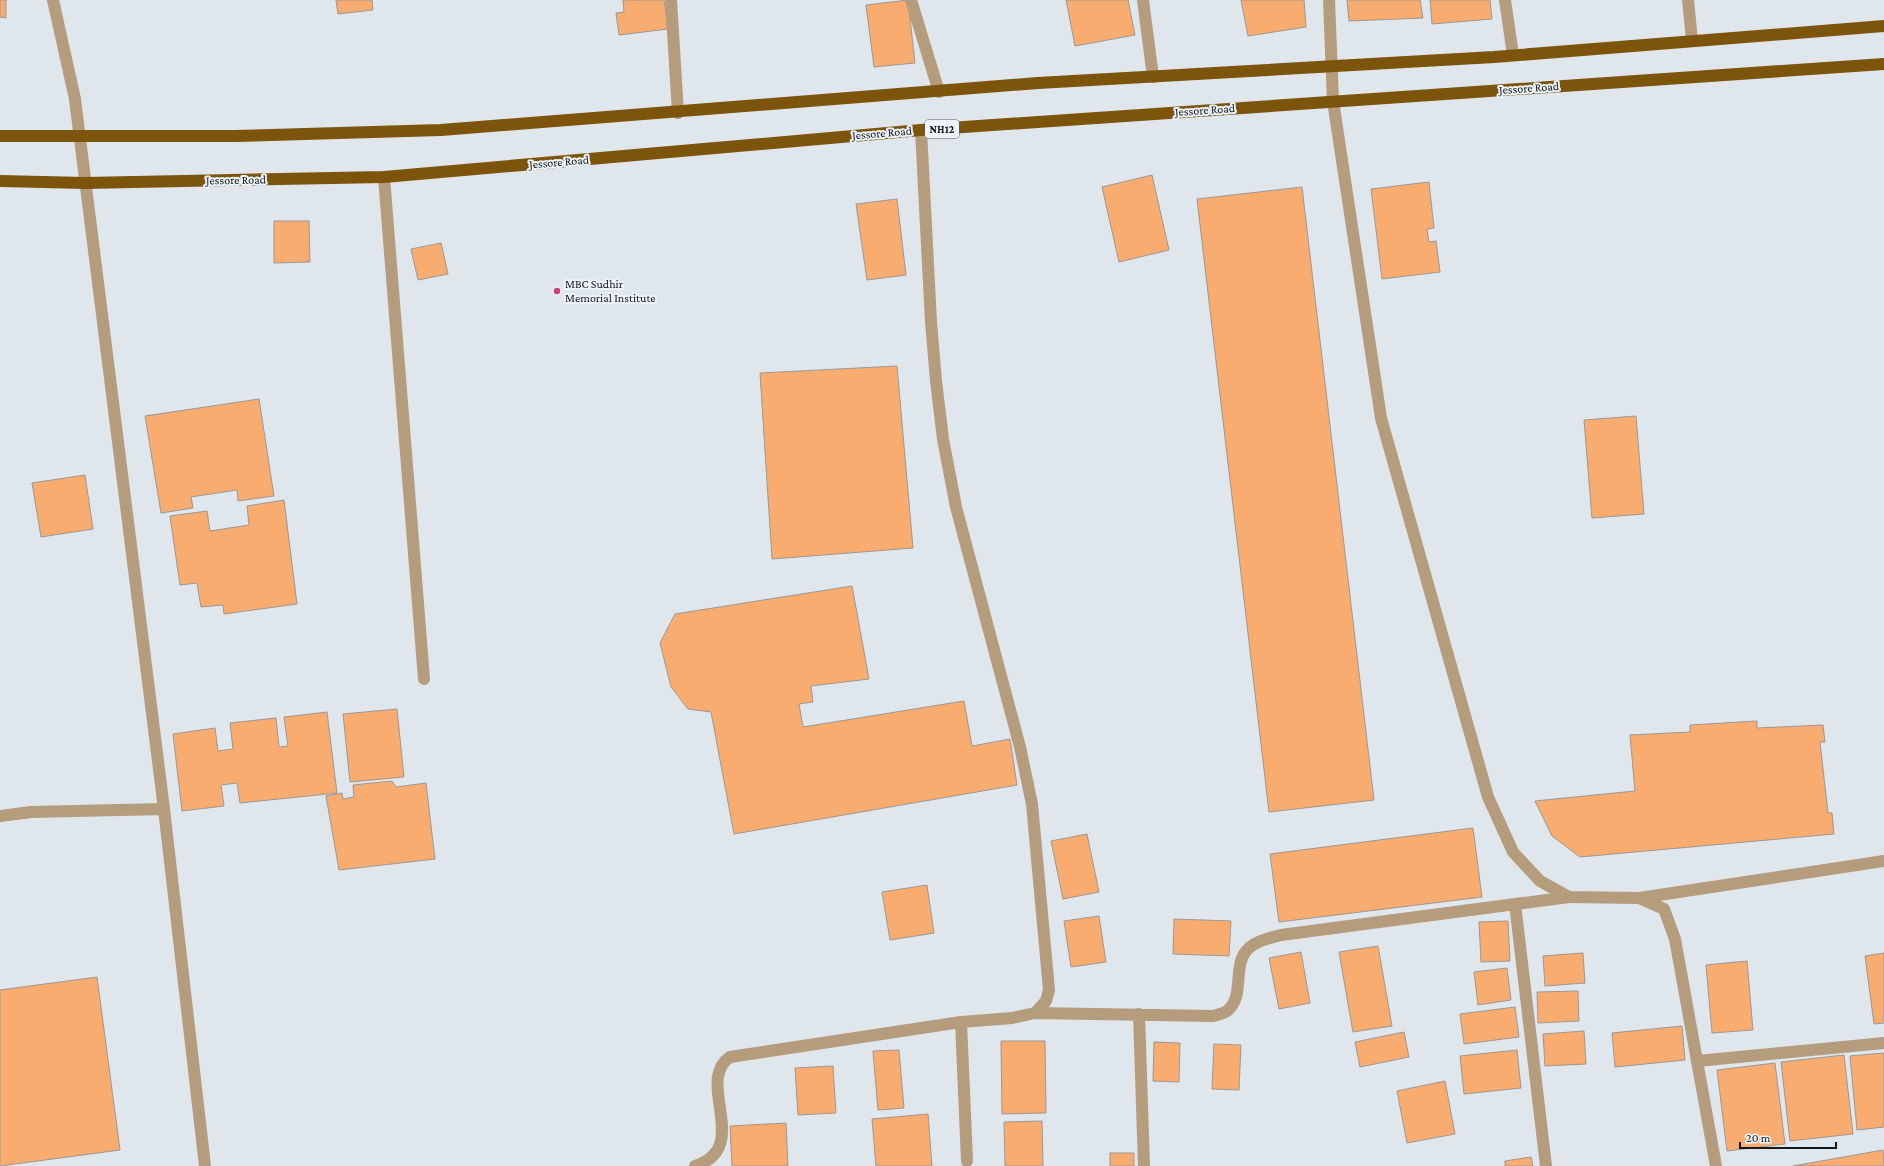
<svg xmlns="http://www.w3.org/2000/svg" width="1884" height="1166" viewBox="0 0 1884 1166" font-family="'Crimson Pro',serif">
	<rect width="100%" height="100%" fill="#dfe6ec"/>
	<path fill="#f8ac70" stroke="#9d9792" d="M0,0H6V18L0,17Z
		M336,0H372L373,10L338,14Z
		M623,0H664L668,29L619,35L616,13L624,12Z
		M908,0L915,63L874,67L866,5Z
		M1066,0H1128L1135,35L1075,46Z
		M1241,0H1304L1306,27L1248,36Z
		M1347,0H1420L1423,18L1349,21Z
		M1430,0H1490L1492,19L1432,24Z
		M1152,175L1169,250L1119,262L1102,187Z
		M1429,182L1434,228L1427,229L1429,242L1436,241L1440,272L1382,279L1371,189Z
		M1302,187L1374,800L1269,812L1197,199Z
		M897,199L906,275L867,280L856,204Z
		M274,221H309L310,262L274,263Z
		M441,243L448,274L418,280L411,249Z
		M897,366L913,548L772,559L760,373Z
		M259,399L274,496L238,501L237,490L191,497L193,508L161,513L145,416Z
		M1636,416L1644,514L1592,518L1584,420Z
		M85,475L93,529L41,537L32,483Z
		M284,500L297,604L224,614L223,605L201,607L197,583L180,585L170,516L207,511L210,531L249,525L247,506Z
		M852,586L869,679L811,686L813,702L799,704L803,727L964,701L972,746L1010,739L1017,785L734,834L711,712L688,709L671,687L660,643L675,614Z
		M397,709L404,777L350,782L343,714Z
		M327,712L337,793L240,803L237,783L221,785L224,806L182,811L173,734L215,728L218,751L233,749L230,723L276,718L279,747L288,746L284,717Z
		M1757,721V728L1823,725L1825,742H1820L1828,813H1832L1834,834L1580,857L1552,836L1535,801L1635,791L1630,735L1690,732V725Z
		M392,781L396,787L426,783L435,859L339,870L326,796L342,793L343,799L354,797L353,785Z
		M1473,828L1482,897L1279,922L1270,854Z
		M1087,834L1099,892L1063,899L1051,841Z
		M927,885L934,933L890,940L882,892Z
		M1099,916L1106,962L1071,967L1064,921Z
		M1174,919L1231,921L1229,956L1173,954Z
		M1508,921L1510,961L1481,962L1479,922Z
		M1378,946L1392,1026L1353,1032L1339,952Z
		M1301,952L1310,1003L1279,1009L1269,958Z
		M1583,953L1585,983L1545,986L1543,956Z
		M1884,953V1023L1874,1024L1865,956Z
		M1747,961L1753,1030L1712,1033L1706,965Z
		M1507,968L1511,1000L1478,1005L1474,972Z
		M97,977L120,1150L0,1166V990Z
		M1578,991L1579,1021L1538,1023L1537,992Z
		M1515,1007L1519,1037L1464,1044L1460,1014Z
		M1682,1026L1685,1060L1615,1067L1612,1033Z
		M1584,1031L1586,1064L1545,1066L1543,1034Z
		M1404,1032L1409,1057L1360,1067L1355,1042Z
		M1001,1041H1045L1046,1113L1002,1114Z
		M1154,1042L1180,1043L1179,1082L1153,1081Z
		M1214,1044L1241,1045L1239,1090L1212,1089Z
		M899,1050L904,1108L878,1110L873,1051Z
		M1517,1050L1521,1088L1464,1094L1460,1056Z
		M1884,1053V1127L1857,1130L1850,1056Z
		M1844,1055L1853,1134L1790,1141L1781,1062Z
		M1775,1063L1785,1144L1727,1151L1717,1070Z
		M833,1066L836,1113L798,1115L795,1068Z
		M1445,1081L1455,1134L1407,1143L1397,1091Z
		M928,1114L932,1166H876L872,1119Z
		M1042,1121L1043,1166H1005L1004,1122Z
		M786,1123L788,1166H732L730,1126Z
		M1883,1150L1884,1166H1793Z
		M1110,1153H1134V1166H1110Z
		M1531,1157L1533,1166H1505V1161Z"/>
	<g fill="none" stroke-linecap="round" stroke-linejoin="round">
		<path stroke="#b49c7c" stroke-width="12" d="M671,0L678,113
			M911,0L939,92
			M1143,0L1153,77
			M1639,898L1884,861"/>
		<path stroke="#b49c7c" stroke-width="12" d="M53,0L75,99L164,809L205,1166
			M1505,0L1513,55
			M1688,0L1692,40
			M384,177L424,679
			M0,816L31,812L164,809
			M1515,904L1546,1166
			M1035,1013L1213,1016C1217,1015 1224,1013 1227,1011C1246,996 1231,964 1249,948C1258,940 1270,938 1281,935L1569,897
			M1139,1014L1144,1166
			M961,1022L967,1161
			M1697,1061L1884,1043
			M695,1166C753,1148 694,1081 730,1057L961,1022L1012,1018L1035,1013L1046,1001L1049,990L1032,804L1020,747L956,507L943,439L936,381L931,322L921,130"/>
		<path stroke="#b49c7c" stroke-width="12" d="M1329,0L1333,101L1381,418L1488,797L1513,852L1540,881L1569,897L1639,898L1664,909L1675,939L1716,1166"/>
		<path stroke="#7c540b" stroke-width="12" d="M0,136H235L441,130L1038,83L1494,57L1884,26
			M0,181L85,183L384,177L921,130L1884,64"/>
	</g>
	<circle fill="#cb4178" stroke="#ecf3f9" stroke-width="1.5" cx="557" cy="291" r="4"/>
	<g text-anchor="middle" stroke-width="4" stroke-linejoin="round" paint-order="stroke">
		<rect fill="#ecf3f9" stroke="#56595c" stroke-width="1" x="925" y="120" width="34" height="18" rx="3"/>
		<g font-size="11" font-weight="bold" fill="#151719">
			<text x="942" y="133">NH12</text>
		</g>
		<g font-size="12" fill="#151719" stroke="#ecf3f9">
			<text transform="translate(1529 88) rotate(-4)" y="4">Jessore Road</text>
			<text transform="translate(1205 110) rotate(-4)" y="4">Jessore Road</text>
			<text transform="translate(882 133) rotate(-5)" y="4">Jessore Road</text>
			<text transform="translate(559 162) rotate(-5)" y="4">Jessore Road</text>
			<text transform="translate(236 180) rotate(-1)" y="4">Jessore Road</text>
		</g>
		<g font-size="12" fill="#151719" stroke="#ecf3f9" text-anchor="start">
			<text x="565" y="288">MBC Sudhir<tspan x="565" dy="14">Memorial Institute</tspan></text>
		</g>
	</g>
	<path d="M1740 1142v6h96v-6" fill="none" stroke="#151719" stroke-width="2"/>
	<text x="1746" y="1142" font-size="12" fill="#151719" stroke="#ecf3f9" stroke-width="3" paint-order="stroke">20 m</text>
</svg>
